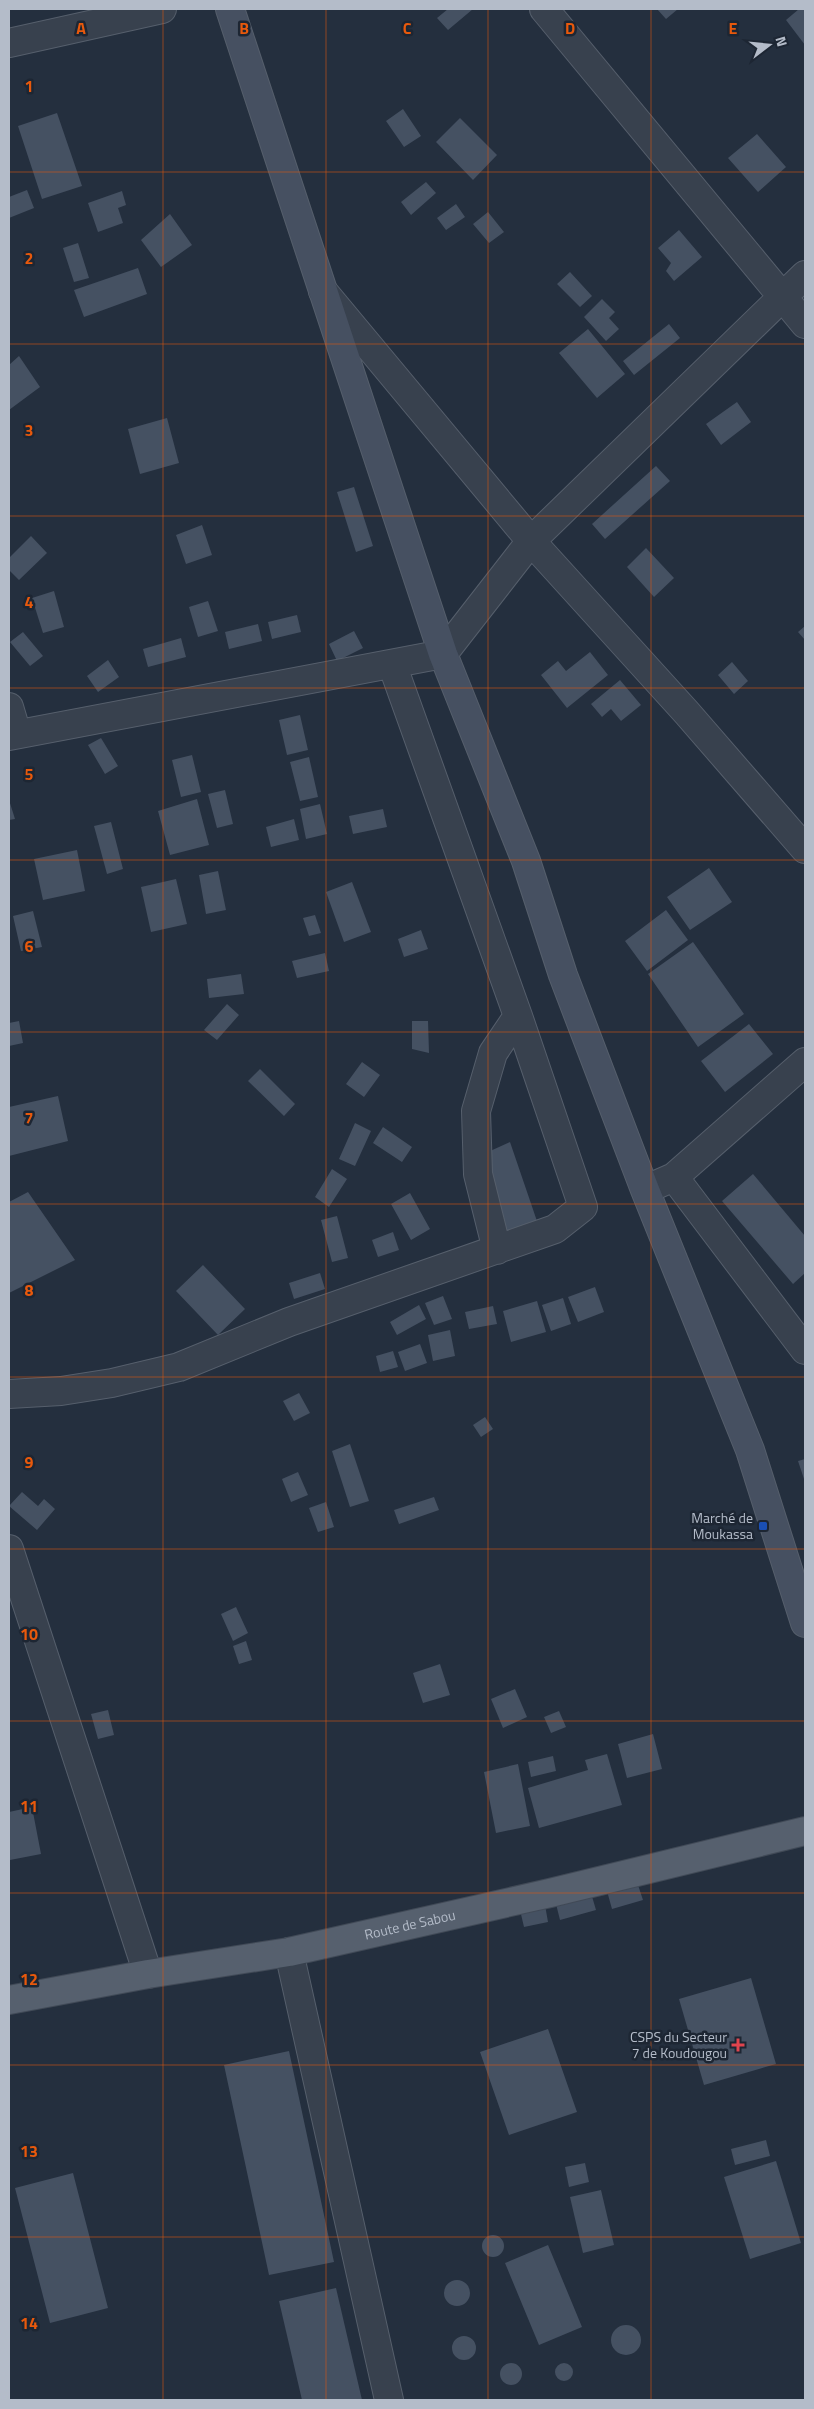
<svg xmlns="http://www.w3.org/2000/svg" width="814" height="2409" viewBox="0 0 814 2409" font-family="'Titillium Web',sans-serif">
	<rect width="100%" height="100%" fill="#242f3e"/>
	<path fill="#455162" d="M448,9H473L448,30L437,18Z
		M657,9H678L666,19Z
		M799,9H805V45L786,20Z
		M403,109L421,136L404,147L386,121Z
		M57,113L82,186L42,199L18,126Z
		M460,118L497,155L473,180L436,142Z
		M757,134L786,167L758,192L728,158Z
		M426,182L436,193L411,215L401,202Z
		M27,190L34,208L9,218V197Z
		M122,191L126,205L118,208L123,223L98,232L88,203Z
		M456,204L465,217L446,230L437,218Z
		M488,212L504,232L489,243L473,224Z
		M170,214L192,245L161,267L141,240Z
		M679,230L702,257L674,281L666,271L671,263L658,248Z
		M78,243L89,278L74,282L63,248Z
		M138,268L147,294L84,317L74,290Z
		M570,272L592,296L580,307L557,284Z
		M602,299L615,312L609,318L619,329L606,341L584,317Z
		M669,324L680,338L634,375L623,361Z
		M588,329L625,374L597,398L559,353Z
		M19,356L40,387L9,410V365Z
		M737,402L751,422L721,445L706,424Z
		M167,418L179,463L140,474L128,429Z
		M656,466L670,481L605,539L592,524Z
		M354,487L373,546L356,552L337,492Z
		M202,525L212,555L186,564L176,535Z
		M31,536L47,553L19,580L9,570V558Z
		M646,548L674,578L654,597L627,567Z
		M54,591L64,627L43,633L32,598Z
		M208,601L218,631L198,637L189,607Z
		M297,615L301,632L272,639L268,622Z
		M258,624L262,641L229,649L225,632Z
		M805,626V640L798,632Z
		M354,631L363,648L337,661L329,644Z
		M23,632L43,656L30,666L10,642Z
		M181,638L186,657L148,667L143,649Z
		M590,652L608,675L567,708L541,675L558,661L566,671Z
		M108,660L119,677L98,692L87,676Z
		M732,662L748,681L734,694L718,675Z
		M620,680L641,705L621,721L611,709L602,717L591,704Z
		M300,715L308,750L287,755L279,720Z
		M101,738L118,766L105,774L88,745Z
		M192,755L201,792L181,797L172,760Z
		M309,757L318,797L300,801L290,762Z
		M225,790L233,824L217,828L208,794Z
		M197,799L209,845L170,855L158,811Z
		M9,800L15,819L9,820Z
		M320,804L327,834L306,839L300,809Z
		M383,809L387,827L353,834L349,816Z
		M294,819L299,840L271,847L266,827Z
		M111,822L123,869L107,874L94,826Z
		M77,850L85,891L43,900L34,859Z
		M709,868L732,902L690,930L667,897Z
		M218,871L226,910L206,914L199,875Z
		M176,879L187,924L151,932L141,887Z
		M352,882L371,932L344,942L326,892Z
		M666,910L688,940L647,971L625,941Z
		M33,911L42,947L21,951L13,916Z
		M315,915L321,933L309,936L303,918Z
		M421,930L428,949L404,957L398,939Z
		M693,942L744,1014L698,1047L648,974Z
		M325,953L329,971L297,978L292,961Z
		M241,974L244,994L209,998L207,979Z
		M227,1004L239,1015L217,1040L204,1030Z
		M19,1021L23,1043L9,1046V1023Z
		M412,1021H428L429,1053L412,1049Z
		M749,1024L773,1054L725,1092L701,1061Z
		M362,1062L380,1075L364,1097L346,1084Z
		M260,1069L295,1104L284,1116L248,1081Z
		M58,1096L68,1141L9,1156V1107Z
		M355,1123L371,1131L355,1166L339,1159Z
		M383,1127L412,1147L402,1162L373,1143Z
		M510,1142L539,1227L506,1236L488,1152Z
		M332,1169L347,1179L329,1207L315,1197Z
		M753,1174L805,1236V1273L793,1284L722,1201Z
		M28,1192L75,1260L9,1293V1202Z
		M410,1193L430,1229L411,1240L391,1204Z
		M337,1216L348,1258L332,1262L321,1220Z
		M393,1232L399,1250L378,1257L372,1240Z
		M203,1265L245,1309L218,1335L176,1291Z
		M320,1273L325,1289L294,1299L289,1283Z
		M595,1287L604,1312L578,1322L568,1297Z
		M443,1296L452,1319L434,1325L425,1303Z
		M563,1298L571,1324L551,1331L542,1305Z
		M537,1301L546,1332L511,1342L503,1311Z
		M419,1305L426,1319L397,1335L390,1322Z
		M493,1306L497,1324L469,1329L465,1312Z
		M450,1330L455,1356L433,1361L428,1335Z
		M420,1344L427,1363L405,1371L398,1352Z
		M393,1351L398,1367L380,1372L376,1356Z
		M299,1393L310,1413L294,1421L283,1401Z
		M485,1417L493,1429L481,1437L473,1425Z
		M350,1444L369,1501L350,1507L332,1451Z
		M805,1459V1482L798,1461Z
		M298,1472L308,1495L291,1502L282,1479Z
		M22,1492L38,1506L44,1499L55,1509L37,1530L9,1506Z
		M434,1497L439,1510L399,1524L394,1510Z
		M326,1502L334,1527L318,1532L309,1508Z
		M236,1607L248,1633L233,1641L221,1614Z
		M246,1641L252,1660L239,1664L233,1646Z
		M440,1664L450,1695L423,1703L413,1673Z
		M515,1689L527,1717L503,1728L491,1699Z
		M108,1710L114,1735L98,1739L91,1714Z
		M559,1711L566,1727L551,1733L544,1717Z
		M653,1734L662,1769L627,1778L618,1744Z
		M607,1754L622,1805L539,1828L528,1788L588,1770L585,1760Z
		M553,1756L556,1771L531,1777L528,1762Z
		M518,1764L530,1826L496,1833L484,1772Z
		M32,1807L41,1854L10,1860L9,1812Z
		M637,1882L643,1900L612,1909L607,1891Z
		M591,1893L596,1910L560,1920L556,1904Z
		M545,1905L548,1922L524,1927L520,1910Z
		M751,1978L776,2064L704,2085L679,1999Z
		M548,2029L577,2112L509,2135L480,2052Z
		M289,2051L334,2262L269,2275L224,2065Z
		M766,2140L770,2156L735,2165L731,2149Z
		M776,2161L801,2243L750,2259L724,2177Z
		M585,2163L589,2182L569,2187L565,2167Z
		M73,2173L108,2308L50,2323L15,2188Z
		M601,2190L614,2245L583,2253L570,2197Z
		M482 2246a11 11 0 1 1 22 0a11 11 0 1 1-22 0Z
		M548,2245L582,2327L539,2345L505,2263Z
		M444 2293a13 13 0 1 1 26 0a13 13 0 1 1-26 0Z
		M336,2288L362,2400H302L279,2301Z
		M611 2340a15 15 0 1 1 30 0a15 15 0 1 1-30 0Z
		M452 2348a12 12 0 1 1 24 0a12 12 0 1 1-24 0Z
		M500 2374a11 11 0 1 1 22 0a11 11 0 1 1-22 0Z
		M555 2372a9 9 0 1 1 18 0a9 9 0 1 1-18 0Z"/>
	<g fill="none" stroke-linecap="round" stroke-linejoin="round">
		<g stroke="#565f6c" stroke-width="30">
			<path id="street" d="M544,9L805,324
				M9,43L162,9
				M323,291L531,541L687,713L805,849
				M9,707L17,734
				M9,736L443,654L531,541L805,275
				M674,1177L805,1350
				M658,1184L674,1177L805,1062
				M497,1250L478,1174L476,1111L493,1053L518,1016
				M9,1394L61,1391L112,1383L179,1367L289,1322L555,1229L583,1207L518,1016L392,664
				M9,1549L148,1974
				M289,1952L389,2400"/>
		</g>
		<g stroke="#565f6c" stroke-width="30">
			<path id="secondary" d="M230,9L443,654L526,861L563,975L645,1190L750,1450L805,1623"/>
		</g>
		<g stroke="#414a57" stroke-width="30">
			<g id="primary">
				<path id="s1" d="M9,2000L148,1974L289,1952L550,1893L805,1831"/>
			</g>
		</g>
		<use href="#street" stroke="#38414e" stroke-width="28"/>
		<use href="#secondary" stroke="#465061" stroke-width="28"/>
		<use href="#primary" stroke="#56606e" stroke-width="28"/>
	</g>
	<path fill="none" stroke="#e8590c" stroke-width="1" stroke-opacity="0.55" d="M163,9V2400M326,9V2400M488,9V2400M651,9V2400M9,172H805M9,344H805M9,516H805M9,688H805M9,860H805M9,1032H805M9,1204H805M9,1377H805M9,1549H805M9,1721H805M9,1893H805M9,2065H805M9,2237H805"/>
	<rect fill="#1a4fb4" stroke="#1d2633" stroke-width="2" x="758" y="1521" width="10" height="10" rx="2.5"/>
	<path fill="#e0444e" stroke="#1d2633" stroke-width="2" d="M735.5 2037.5h5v5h5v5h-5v5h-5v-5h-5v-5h5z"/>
	<g text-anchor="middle" stroke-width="5" stroke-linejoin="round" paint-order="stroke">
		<g font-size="14" fill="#b4bcc9" stroke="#1d2633" text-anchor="end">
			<text x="753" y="1523">Marché de<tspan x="753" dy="16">Moukassa</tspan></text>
			<text x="727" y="2042">CSPS du Secteur<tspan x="727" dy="16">7 de Koudougou</tspan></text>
		</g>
		<g font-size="14" fill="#b4bcc9" stroke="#1d2633">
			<text dy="5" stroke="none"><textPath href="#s1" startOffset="408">Route de Sabou</textPath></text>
		</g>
	</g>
	<g font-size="16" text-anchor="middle" font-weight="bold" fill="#e8590c" stroke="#1d2633" stroke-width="5" stroke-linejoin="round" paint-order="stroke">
		<text x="81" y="34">A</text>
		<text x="244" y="34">B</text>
		<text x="407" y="34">C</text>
		<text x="570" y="34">D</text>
		<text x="733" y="34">E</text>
		<text x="29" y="92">1</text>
		<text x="29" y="264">2</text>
		<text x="29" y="436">3</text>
		<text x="29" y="608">4</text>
		<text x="29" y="780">5</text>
		<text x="29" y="952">6</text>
		<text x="29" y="1124">7</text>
		<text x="29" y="1296">8</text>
		<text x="29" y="1468">9</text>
		<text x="29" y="1640">10</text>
		<text x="29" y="1812">11</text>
		<text x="29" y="1985">12</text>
		<text x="29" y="2157">13</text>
		<text x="29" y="2329">14</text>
	</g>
	<rect width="814" height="2409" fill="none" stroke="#b4bcc9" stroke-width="20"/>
	<g transform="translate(769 45) rotate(74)" stroke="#1d2633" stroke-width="4" paint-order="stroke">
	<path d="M0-4L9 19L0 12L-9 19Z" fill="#b4bcc9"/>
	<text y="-8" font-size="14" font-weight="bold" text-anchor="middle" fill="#b4bcc9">N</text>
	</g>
</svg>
